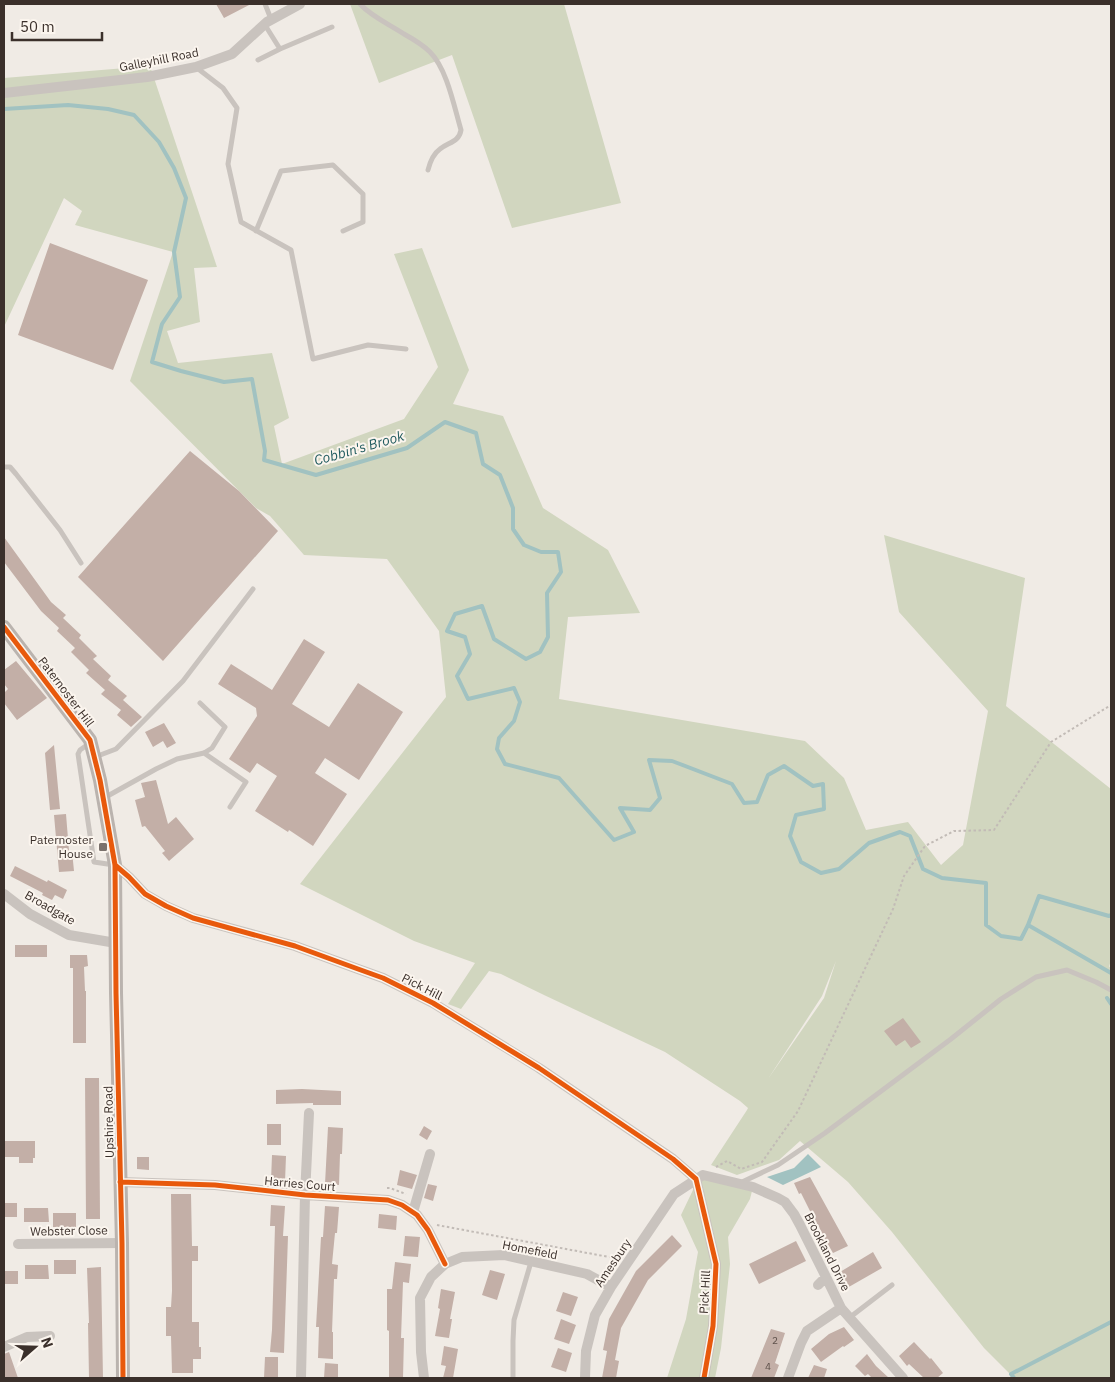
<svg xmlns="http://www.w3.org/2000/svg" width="1115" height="1382" viewBox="0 0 1115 1382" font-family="'IBM Plex Sans',sans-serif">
	<rect width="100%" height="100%" fill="#f0ebe5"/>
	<path fill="#d1d6bf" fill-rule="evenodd" d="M350,4H564L621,203L512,228L452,55L379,83Z
		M150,66L217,267L194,268L200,322L167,331L178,363L272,353L289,418L274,426L282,464L404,419L438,367L394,254L422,248L469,370L453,404L503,416L543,508L608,550L640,613L568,617L559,699L805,741L844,778L866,830L908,822L941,865L963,845L988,711L899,612L884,535L1025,578L1006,706L1111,789V960L1109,967L1111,966V1378H1014L984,1348L892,1232L848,1182L800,1141L779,1160L737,1175L711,1165L747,1110L748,1108L740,1101L665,1052L544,995L501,974L489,971L461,1009L448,1004L475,963L414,941L300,884L446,697L439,631L387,559L304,555L270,516L256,508L130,381L173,252L75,225L82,211L64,198L4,327V78ZM836,961L824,998L768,1079L822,996Z
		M703,1175L753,1187L750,1199L728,1237L730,1264L721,1348L715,1378H667L686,1319L698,1252L681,1215L693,1190Z"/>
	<path fill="#a1c2c1" d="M808,1154L821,1167L783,1185L767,1177L794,1168Z"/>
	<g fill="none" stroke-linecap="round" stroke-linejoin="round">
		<path stroke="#a1c2c1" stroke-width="4" d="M4,109L68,105L108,109L134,115L159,142L174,168L186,198L174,252L180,297L162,324L152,362L181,371L224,382L252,379L265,451L264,460L316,475L407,448L445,422L476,433L483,464L500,475L513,508V529L524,545L541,552H558L561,572L547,593L548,637L540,652L526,659L494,639L482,606L455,614L447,631L465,637L470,654L457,676L468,699L514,688L520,702L514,721L499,738L497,749L505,764L559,778L614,840L634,832L620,808L650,810L660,798L649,760L672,761L732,784L744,803L757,802L768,775L784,766L813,786L823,784L824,809L796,815L790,836L801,862L821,873L839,869L869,843L900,832L910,836L923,869L942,878L986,883V925L1001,936L1021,939L1028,925L1039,896L1109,916L1111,915
			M1028,925L1111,973
			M1107,998L1111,1004
			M1014,1378L1011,1374L1111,1322"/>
	</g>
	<path fill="#c3afa7" d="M216,4H251L224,18Z
		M50,243L148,280L113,370L18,335Z
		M190,451L239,491L278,531L163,661L78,577Z
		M4,537L51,602L66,615L63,618L81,635L79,638L97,656L93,659L111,676L108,680L127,696L123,700L142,717L131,727L117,715L121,710L101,694L105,690L86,673L89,670L71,652L75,648L57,631L59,628L41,611L4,562Z
		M304,639L325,652L292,704L329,727L358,683L403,712L359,780L325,758L315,773L347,794L313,846L289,830L288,832L255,811L277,776L257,763L250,773L229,759L257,716L256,708L218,684L231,664L272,690Z
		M16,661L47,698L17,720L4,703V693L8,689L4,684V670Z
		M164,723L176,743L167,748L163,741L153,747L145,732Z
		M54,745L60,809L50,810L45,753Z
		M156,780L168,824L176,817L194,839L169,861L162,853L165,851L145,826L142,827L135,800L145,797L141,783Z
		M66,814L69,851H72L74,871L59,872L54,815Z
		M15,866L47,882L48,880L67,890L63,899L55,895L52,900L42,895L43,893L10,876Z
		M15,945H47V957H15Z
		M70,955H87L88,966L84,967L85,991H86V1043H73V968H70Z
		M903,1018L921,1042L911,1048L905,1040L896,1046L884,1031Z
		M85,1078H99L100,1219H86Z
		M302,1089L341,1091V1105H313V1103L276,1104V1090Z
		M267,1124H281V1145H267Z
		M424,1126L432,1131L427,1140L419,1135Z
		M328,1127L343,1128L342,1154H340L339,1185L325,1184Z
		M4,1141H35V1158H33V1163H19V1157H4Z
		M272,1155L286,1156L285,1182L271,1181Z
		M137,1157H149V1170L137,1169Z
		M400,1170L417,1175L412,1189L397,1185Z
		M810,1177L848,1246L833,1253L829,1246H827L818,1224L817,1225L801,1193L799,1194L794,1183Z
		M428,1184L437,1186L433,1201L424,1198Z
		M171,1194H191L192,1246H198V1261H192V1322H199V1347H201V1359H193V1373H172L171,1336H166V1307H171L172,1291Z
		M4,1203H17V1217H4Z
		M271,1205L285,1206L283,1236H288L284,1353L270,1352L272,1330L275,1226H270Z
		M325,1206L339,1207L337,1233H335L332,1264L338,1265L337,1279H334L332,1332H333V1359L318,1358L319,1327H316L321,1237H323Z
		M24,1208H48L49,1222H24Z
		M53,1213H76V1227H53Z
		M379,1214L397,1216L396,1230L378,1228Z
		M672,1235L682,1246L648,1280L621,1328L615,1360L619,1361L616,1378H602L607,1351L603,1350L609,1319L636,1271Z
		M405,1236L420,1237L418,1257L403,1256Z
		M796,1241L806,1261L759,1284L749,1264Z
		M873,1252L882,1268L847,1288L840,1272Z
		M54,1260H76V1274H54Z
		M395,1262L411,1264L409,1283L403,1282L401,1338H404L403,1378H389V1331L387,1330V1289H392Z
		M25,1265H48L49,1279H25Z
		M101,1267L103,1378H89L88,1323H89L87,1268Z
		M490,1270L505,1274L497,1300L482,1295Z
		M4,1271H18V1284H4Z
		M441,1289L455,1292L450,1319H452L449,1338L435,1336L440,1309L438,1308Z
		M563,1292L578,1297L571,1316L556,1311Z
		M561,1319L576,1325L569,1344L554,1339Z
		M844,1327L854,1340L844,1347L843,1346L821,1362L811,1349L829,1334Z
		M771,1329L785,1333L775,1363L779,1365L774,1378H751Z
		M914,1342L930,1359L931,1358L943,1373L937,1378H924L909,1364L907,1366L899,1356Z
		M444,1346L458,1349L453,1378H443L446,1366L441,1365Z
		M558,1348L572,1353L566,1372L551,1367Z
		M9,1352L18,1378H4V1354Z
		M867,1354L876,1366L889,1378H872L868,1374L865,1376L855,1366Z
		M265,1357H278V1378H264Z
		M325,1363L338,1364V1378H324Z
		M814,1365L827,1369L824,1378H808Z"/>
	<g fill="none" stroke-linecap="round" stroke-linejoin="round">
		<path stroke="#c2bbb6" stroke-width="2" stroke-dasharray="2.5 2.5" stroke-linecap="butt" d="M716,1167L727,1161L741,1169L762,1162L798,1111L893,909L904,876L925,846L954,831L994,830L1051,742L1111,705
			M387,1188H390L406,1194
			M437,1225L609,1257L617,1255L622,1248H623"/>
		<path stroke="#c9c3be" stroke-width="5" d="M265,4L271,19
			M360,4C372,17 389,24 404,34C413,39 422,44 430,52C447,69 454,106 461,130C459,142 449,142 440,149C433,154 430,162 428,170
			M265,25L280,49L332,27
			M258,60L280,49
			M197,68L223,88L237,108L228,164L241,222L291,250L313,359L368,345L406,349
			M256,231L281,171L333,165L363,194V222L343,231
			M4,467H10L16,474L60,530L81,563
			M90,743L80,750L78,754L94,862L114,865
			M204,753L246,782L230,807
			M95,757L116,749L183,681L253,589
			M104,798L156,769L177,759L204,753L212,748L225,727L200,703
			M740,1183L778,1165L825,1133L951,1039L1001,999L1036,977L1067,970L1096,982L1111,990
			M849,1318L892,1285
			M513,1378V1341L514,1320L531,1262"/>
		<path stroke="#c9c3be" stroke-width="10" d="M4,93L147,77L196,67L232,54L267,22L300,4
			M115,865L129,877L145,894L166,906L193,918L295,946L358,969L383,978L433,1003L539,1068L673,1159L696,1179L716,1264L713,1326L704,1378
			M4,894L30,914L69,935L116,943
			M120,1182L215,1185L305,1195L388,1200L402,1205L417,1215L428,1230L445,1264
			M413,1212L430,1154
			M18,1244L122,1243
			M818,1285L826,1277
			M4,1347L27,1337L50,1336
			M301,1378L305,1195L309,1113
			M424,1378L421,1352L420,1298L431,1277L445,1264L462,1257L504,1255L587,1274L611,1287
			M585,1378L586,1351L595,1315L611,1287L674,1194L703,1175L753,1187L778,1198L785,1202L794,1214L800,1225L826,1277L841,1308L903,1378
			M788,1378L801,1343L807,1331L841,1308"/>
		<path stroke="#bab3ae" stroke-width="14" d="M4,627L90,740L100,780L115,865L116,993L122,1243L123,1378"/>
		<g stroke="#fbf5ee" stroke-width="8">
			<path id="cycleway" d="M4,627L90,740L100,780L115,865L116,993L122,1243L123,1378
				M115,865L129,877L145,894L166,906L193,918L295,946L358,969L383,978L433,1003L539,1068L673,1159L696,1179L716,1264L713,1326L704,1378
				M120,1182L215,1185L305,1195L388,1200L402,1205L417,1215L428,1230L445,1264"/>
		</g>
		<use href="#cycleway" stroke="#e8590c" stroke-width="5"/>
	</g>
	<rect fill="#7a716c" stroke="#fbf5ee" stroke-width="2" x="98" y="842" width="10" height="10" rx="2.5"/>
	<g text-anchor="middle" stroke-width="4" stroke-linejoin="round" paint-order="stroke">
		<g font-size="10" fill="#5d504a">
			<text x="775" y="1344">2</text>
			<text x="768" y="1370">4</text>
		</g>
		<g font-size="12" fill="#3b302b" stroke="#fbf5ee">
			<text transform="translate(159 60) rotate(-11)" y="4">Galleyhill Road</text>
			<text transform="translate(66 692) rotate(53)" y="4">Paternoster Hill</text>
			<text transform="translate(50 908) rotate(30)" y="4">Broadgate</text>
			<text transform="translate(422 987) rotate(27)" y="4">Pick Hill</text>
			<text transform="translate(109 1122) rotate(-91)" y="4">Upshire Road</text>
			<text transform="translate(300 1184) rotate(5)" y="4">Harries Court</text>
			<text transform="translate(69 1231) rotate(-1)" y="4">Webster Close</text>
			<text transform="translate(530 1250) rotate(11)" y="4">Homefield</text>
			<text transform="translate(827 1252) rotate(63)" y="4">Brookland Drive</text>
			<text transform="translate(613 1263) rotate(-56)" y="4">Amesbury</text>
			<text transform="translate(705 1292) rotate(-87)" y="4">Pick Hill</text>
		</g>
		<g font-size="12" fill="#3b302b" stroke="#fbf5ee" text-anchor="end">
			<text x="93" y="844">Paternoster<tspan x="93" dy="14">House</tspan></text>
		</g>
		<g font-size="14" font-style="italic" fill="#1f5a5e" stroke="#fbf5ee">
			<text transform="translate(359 448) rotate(-16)" y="5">Cobbin's Brook</text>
		</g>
	</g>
	<rect width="1115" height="1382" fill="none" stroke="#3b302b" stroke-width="10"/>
	<g transform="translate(35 1347) rotate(70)" stroke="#fbf5ee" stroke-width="4" paint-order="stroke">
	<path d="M0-4L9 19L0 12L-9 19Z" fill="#3b302b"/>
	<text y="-8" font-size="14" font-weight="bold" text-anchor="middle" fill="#3b302b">N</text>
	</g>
	<path d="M12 32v8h90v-8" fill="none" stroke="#3b302b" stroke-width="2.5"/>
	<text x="20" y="32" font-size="15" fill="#3b302b" stroke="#fbf5ee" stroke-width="4" paint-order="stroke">50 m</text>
</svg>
